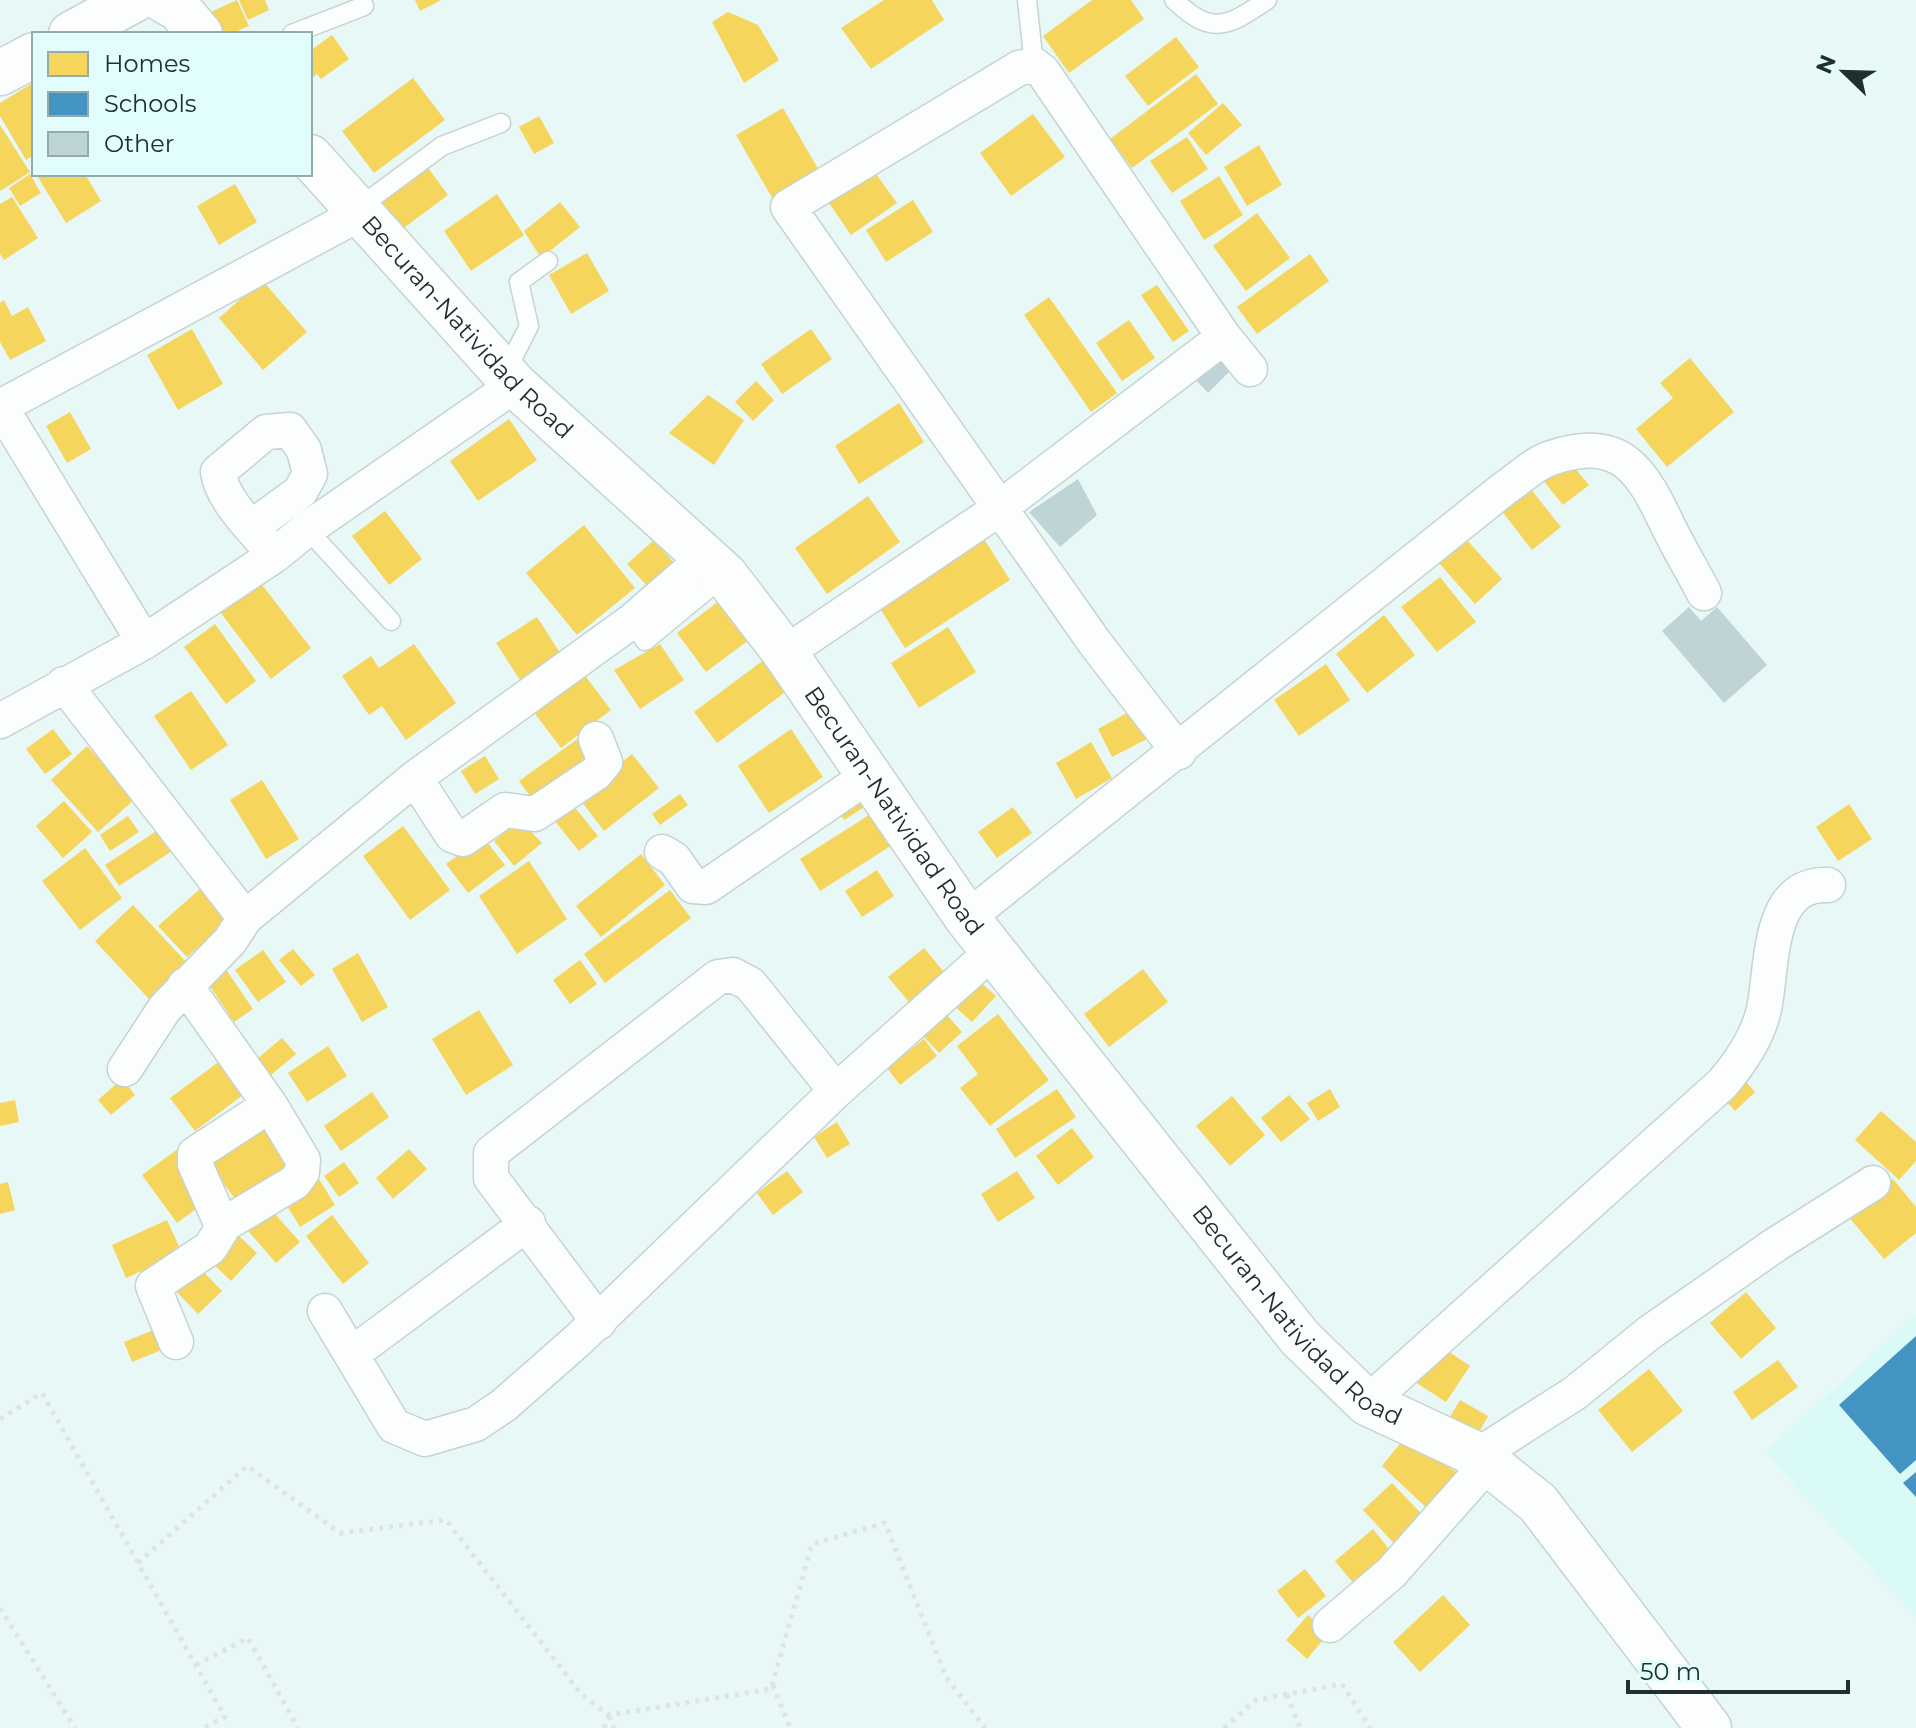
<svg xmlns="http://www.w3.org/2000/svg" width="1916" height="1728" viewBox="0 0 1916 1728" font-family="Montserrat,sans-serif">
	<rect width="100%" height="100%" fill="#e8f8f6"/>
	<path fill="#dafaf7" d="M1916,1314V1618L1765,1452Z"/>
	<path fill="#f6d55c" d="M237,0L249,26L231,34H213L204,15Z
		M239,0H265L269,10L248,20Z
		M415,0H441L420,11Z
		M884,0H932L944,20L871,69L841,28Z
		M1092,0H1131L1144,19L1069,73L1043,36Z
		M728,12L758,25L779,60L744,83L712,22Z
		M332,35L349,59L321,79L317,74L310,80V51Z
		M1176,37L1199,67L1148,106L1125,76Z
		M1196,74L1218,104L1132,168L1110,139Z
		M413,78L445,120L374,173L342,131Z
		M34,82V155L26,160L0,116V103Z
		M1223,103L1242,125L1206,155L1188,133Z
		M783,108L821,174L774,201L736,135Z
		M1033,114L1065,157L1011,196L980,153Z
		M539,116L554,143L534,154L519,127Z
		M0,125L30,172L0,191Z
		M1187,137L1208,169L1172,193L1150,161Z
		M1259,145L1282,185L1247,206L1224,167Z
		M423,161L448,195L401,230L376,197Z
		M874,171L897,203L851,235L829,203Z
		M30,174L41,193L20,206L9,188Z
		M36,174H85L101,201L66,223Z
		M1219,176L1243,215L1204,240L1180,201Z
		M235,184L257,222L219,245L197,206Z
		M497,194L524,235L471,271L444,231Z
		M12,197L38,238L4,260L0,254V204Z
		M913,200L933,232L886,262L866,230Z
		M560,202L580,227L541,258L524,231Z
		M1257,213L1290,258L1246,291L1213,246Z
		M587,253L609,291L571,314L549,275Z
		M1310,254L1329,281L1257,334L1237,307Z
		M262,280L307,332L263,370L219,318Z
		M1157,285L1189,331L1173,342L1141,295Z
		M1049,297L1117,393L1091,412L1024,315Z
		M4,300L12,316L28,307L46,341L10,360L0,342V303Z
		M1129,320L1155,358L1122,381L1096,343Z
		M192,329L223,384L178,410L147,355Z
		M811,329L832,359L782,394L761,364Z
		M1690,358L1734,412L1667,467L1636,429L1673,398L1660,383Z
		M756,381L774,400L753,421L735,402Z
		M708,395L744,420L714,465L669,433Z
		M899,403L924,442L859,484L835,446Z
		M70,412L91,449L67,463L46,426Z
		M509,419L537,460L478,501L450,461Z
		M1568,460L1589,485L1563,505L1542,479Z
		M1529,487L1561,527L1532,550L1501,510Z
		M868,496L900,542L827,594L795,548Z
		M385,511L422,559L389,585L352,536Z
		M584,525L635,588L577,635L526,573Z
		M979,531L1010,580L905,648L874,599Z
		M1466,539L1502,579L1475,604L1439,563Z
		M654,540L675,564L650,589L627,564Z
		M1440,577L1476,622L1437,652L1401,607Z
		M259,581L311,648L271,679L220,612Z
		M724,597L754,636L706,672L677,633Z
		M1384,615L1415,655L1367,693L1336,654Z
		M537,617L562,656L522,683L496,643Z
		M215,624L256,681L226,704L184,647Z
		M948,627L976,672L919,708L891,663Z
		M414,644L456,703L406,740L382,706L369,715L342,676L371,656L379,668Z
		M660,644L684,680L640,709L614,670Z
		M769,656L792,687L717,743L694,712Z
		M1326,664L1350,700L1299,736L1274,700Z
		M580,669L611,710L561,748L530,707Z
		M191,691L228,745L191,770L154,716Z
		M1134,709L1149,738L1112,757L1098,729Z
		M53,729L72,754L45,774L26,749Z
		M791,729L823,777L769,813L738,766Z
		M583,735L600,761L538,807L519,781Z
		M1091,742L1112,778L1076,799L1056,763Z
		M87,746L135,799L98,832L51,780Z
		M632,754L659,788L604,831L578,797Z
		M485,756L499,779L475,794L461,771Z
		M262,780L299,839L266,859L230,800Z
		M862,786L872,802L844,820L834,803Z
		M680,794L688,805L660,825L652,814Z
		M64,801L92,832L63,858L36,826Z
		M1849,804L1872,839L1838,861L1816,827Z
		M573,805L598,836L579,851L554,820Z
		M1013,807L1032,833L997,858L978,832Z
		M880,808L900,840L820,891L800,859Z
		M128,816L139,832L110,851L100,835Z
		M520,820L542,843L514,866L494,841Z
		M403,826L450,890L410,920L363,856Z
		M161,828L175,849L119,886L105,865Z
		M483,837L505,865L468,893L446,864Z
		M85,848L122,898L80,930L42,881Z
		M641,854L665,885L601,937L576,906Z
		M529,861L567,919L517,954L479,896Z
		M877,870L894,896L862,917L845,891Z
		M200,889L228,921L187,957L158,926Z
		M670,890L691,918L605,983L584,954Z
		M133,905L188,964L150,1000L95,941Z
		M924,948L944,972L909,1002L888,977Z
		M293,949L315,975L301,986L279,960Z
		M263,950L286,982L258,1002L235,970Z
		M358,953L388,1007L362,1022L332,969Z
		M580,960L597,984L570,1004L553,980Z
		M225,968L253,1009L234,1022L206,980Z
		M1143,969L1168,1002L1109,1047L1084,1014Z
		M978,980L996,996L972,1022L954,1006Z
		M479,1010L513,1065L466,1095L432,1039Z
		M946,1014L962,1032L939,1053L923,1036Z
		M998,1014L1049,1080L990,1126L960,1088L978,1074L957,1046Z
		M282,1038L296,1054L271,1075L257,1059Z
		M924,1039L937,1056L900,1085L887,1068Z
		M328,1046L347,1076L307,1102L288,1073Z
		M228,1055L252,1088L195,1131L170,1098Z
		M1741,1076L1755,1092L1735,1111L1721,1096Z
		M122,1079L135,1095L111,1115L98,1100Z
		M1057,1089L1076,1117L1015,1158L996,1129Z
		M1330,1089L1340,1107L1318,1121L1307,1103Z
		M372,1092L389,1117L341,1151L324,1126Z
		M1289,1095L1310,1119L1281,1142L1261,1118Z
		M1232,1096L1265,1135L1230,1166L1196,1126Z
		M15,1100L19,1122L0,1126V1103Z
		M1881,1111L1916,1142V1161L1899,1180L1855,1140Z
		M269,1115L300,1164L241,1207L204,1157Z
		M837,1122L850,1144L827,1158L814,1137Z
		M1072,1128L1094,1157L1058,1185L1036,1156Z
		M182,1146L207,1201L177,1223L142,1175Z
		M409,1149L427,1169L393,1199L376,1178Z
		M344,1162L359,1183L339,1197L324,1176Z
		M787,1171L803,1192L773,1215L757,1193Z
		M1017,1171L1035,1198L998,1222L981,1194Z
		M316,1174L335,1205L300,1227L281,1196Z
		M1893,1179L1916,1207V1233L1884,1259L1848,1216Z
		M8,1182L15,1210L0,1214V1184Z
		M266,1204L300,1242L276,1263L242,1224Z
		M332,1215L369,1263L343,1284L306,1236Z
		M167,1220L182,1253L126,1278L112,1245Z
		M234,1231L257,1253L231,1281L207,1258Z
		M195,1263L222,1291L198,1314L171,1286Z
		M1746,1292L1776,1328L1741,1359L1710,1323Z
		M156,1329L164,1349L132,1362L124,1342Z
		M1436,1343L1470,1366L1446,1402L1412,1380Z
		M1778,1360L1798,1387L1752,1420L1733,1392Z
		M1649,1369L1683,1411L1632,1452L1598,1410Z
		M1460,1400L1488,1416L1477,1436L1448,1420Z
		M1402,1441L1462,1475L1432,1513L1382,1466Z
		M1392,1483L1433,1526L1404,1554L1363,1510Z
		M1373,1529L1397,1559L1359,1590L1335,1561Z
		M1305,1569L1326,1596L1298,1618L1277,1591Z
		M1443,1595L1470,1625L1420,1672L1393,1642Z
		M1308,1615L1329,1633L1307,1659L1286,1640Z"/>
	<path fill="#4393c3" d="M1916,1336V1460L1900,1474L1839,1405Z
		M1916,1472V1497L1903,1483Z"/>
	<path fill="#bfd4d7" d="M1220,352L1235,366L1208,393L1195,379Z
		M1078,479L1097,515L1060,547L1029,512Z
		M1689,607L1701,621L1717,607L1767,665L1724,703L1662,631Z"/>
	<g fill="none" stroke-linecap="round" stroke-linejoin="round">
		<g stroke="#c5d3d2" stroke-width="21">
			<path id="service" d="M1027,0L1034,65
				M1174,0C1212,36 1227,27 1267,0
				M292,34L364,6
				M353,205L373,197L442,146L501,123
				M505,373L529,326L519,282L548,261
				M307,529L391,621
				M632,621L645,641L725,575"/>
		</g>
		<g stroke="#c5d3d2" stroke-width="37">
			<path id="minor" d="M0,406L144,642
				M0,407L361,213
				M252,527L300,492L310,474L304,450L290,430L266,432L218,472C222,501 256,532 275,555
				M785,653L993,513L1224,337
				M64,684L245,918
				M0,721L144,642L275,555L307,529L515,385
				M1179,752L1095,643L788,207L1019,68L1034,65L1043,72L1224,337L1250,369
				M415,778L452,835L463,839L505,810L535,814L596,773L605,762L596,739
				M662,852L674,859L693,886L706,887L868,776
				M967,918L1505,488C1519,479 1535,463 1551,458C1622,434 1642,471 1669,528C1680,550 1693,572 1704,593
				M185,985L270,1105L303,1160L302,1172L295,1182L225,1224L220,1221L195,1164V1154L270,1105
				M125,1069L165,1008L230,941L245,918L415,778L632,621L707,556
				M325,1311L394,1426L425,1439L476,1424L504,1405L578,1340L836,1091L993,951
				M599,1322L491,1178V1153L718,977L733,975L750,984L836,1091
				M176,1342L153,1286L210,1248L225,1224
				M352,1354L528,1223
				M1367,1403L1722,1084C1740,1063 1758,1037 1764,1009C1773,968 1766,882 1828,885
				M1478,1455L1575,1393L1649,1333L1775,1245L1873,1183
				M1330,1625L1391,1573L1489,1462"/>
		</g>
		<g stroke="#c5d3d2" stroke-width="47">
			<g id="tertiary">
				<path d="M163,0L179,9L200,34"/>
				<path d="M71,34L134,0"/>
				<path d="M0,73L34,55"/>
				<path id="s1" d="M310,157L515,385L725,575L785,653L967,918L1300,1338L1367,1403L1478,1455L1538,1503L1709,1728"/>
			</g>
		</g>
		<path stroke="#dfe4e3" stroke-width="5" stroke-dasharray="4 6" stroke-linecap="butt" d="M0,1419L42,1393L225,1717L203,1728
			M138,1563L247,1466L340,1533L446,1520L582,1695L609,1715L771,1689L812,1544L885,1523L946,1677L985,1728
			M0,1608L75,1728
			M196,1665L248,1638L298,1728
			M773,1685L790,1728
			M1287,1695L1300,1728
			M609,1716L614,1728
			M604,1728L609,1715
			M1224,1728L1256,1700L1342,1684L1370,1728"/>
		<use href="#service" stroke="#fcfefe" stroke-width="18"/>
		<use href="#minor" stroke="#fcfefe" stroke-width="34"/>
		<use href="#tertiary" stroke="#fcfefe" stroke-width="44"/>
	</g>
	<g text-anchor="middle" stroke-width="8" stroke-linejoin="round" paint-order="stroke">
		<g font-size="24" fill="#222f2f" stroke="#e2fefc">
			<text dy="8" stroke="none"><textPath href="#s1" startOffset="232">Becuran-Natividad Road</textPath></text>
			<text dy="8" stroke="none"><textPath href="#s1" startOffset="880">Becuran-Natividad Road</textPath></text>
			<text dy="8" stroke="none"><textPath href="#s1" startOffset="1528">Becuran-Natividad Road</textPath></text>
		</g>
	</g>
	<rect x="32" y="32" width="280" height="144" fill="#e2fefc" stroke="#95abaa" stroke-width="2"/>
	<rect x="48" y="52" width="40" height="24" fill="#f6d55c" stroke="#95abaa" stroke-width="2"/>
	<text x="104" y="72" font-size="24" fill="#222f2f">Homes</text>
	<rect x="48" y="92" width="40" height="24" fill="#4393c3" stroke="#95abaa" stroke-width="2"/>
	<text x="104" y="112" font-size="24" fill="#222f2f">Schools</text>
	<rect x="48" y="132" width="40" height="24" fill="#bfd4d7" stroke="#95abaa" stroke-width="2"/>
	<text x="104" y="152" font-size="24" fill="#222f2f">Other</text>
	<g transform="translate(1844 72) rotate(293)" stroke="#e2fefc" stroke-width="6" paint-order="stroke">
	<path d="M0-6L14 30L0 20L-14 30Z" fill="#222f2f"/>
	<text y="-12" font-size="22" font-weight="bold" text-anchor="middle" fill="#222f2f">N</text>
	</g>
	<path d="M1628 1680v12h220v-12" fill="none" stroke="#222f2f" stroke-width="4"/>
	<text x="1640" y="1680" font-size="24" fill="#222f2f" stroke="#e2fefc" stroke-width="6" paint-order="stroke">50 m</text>
</svg>
